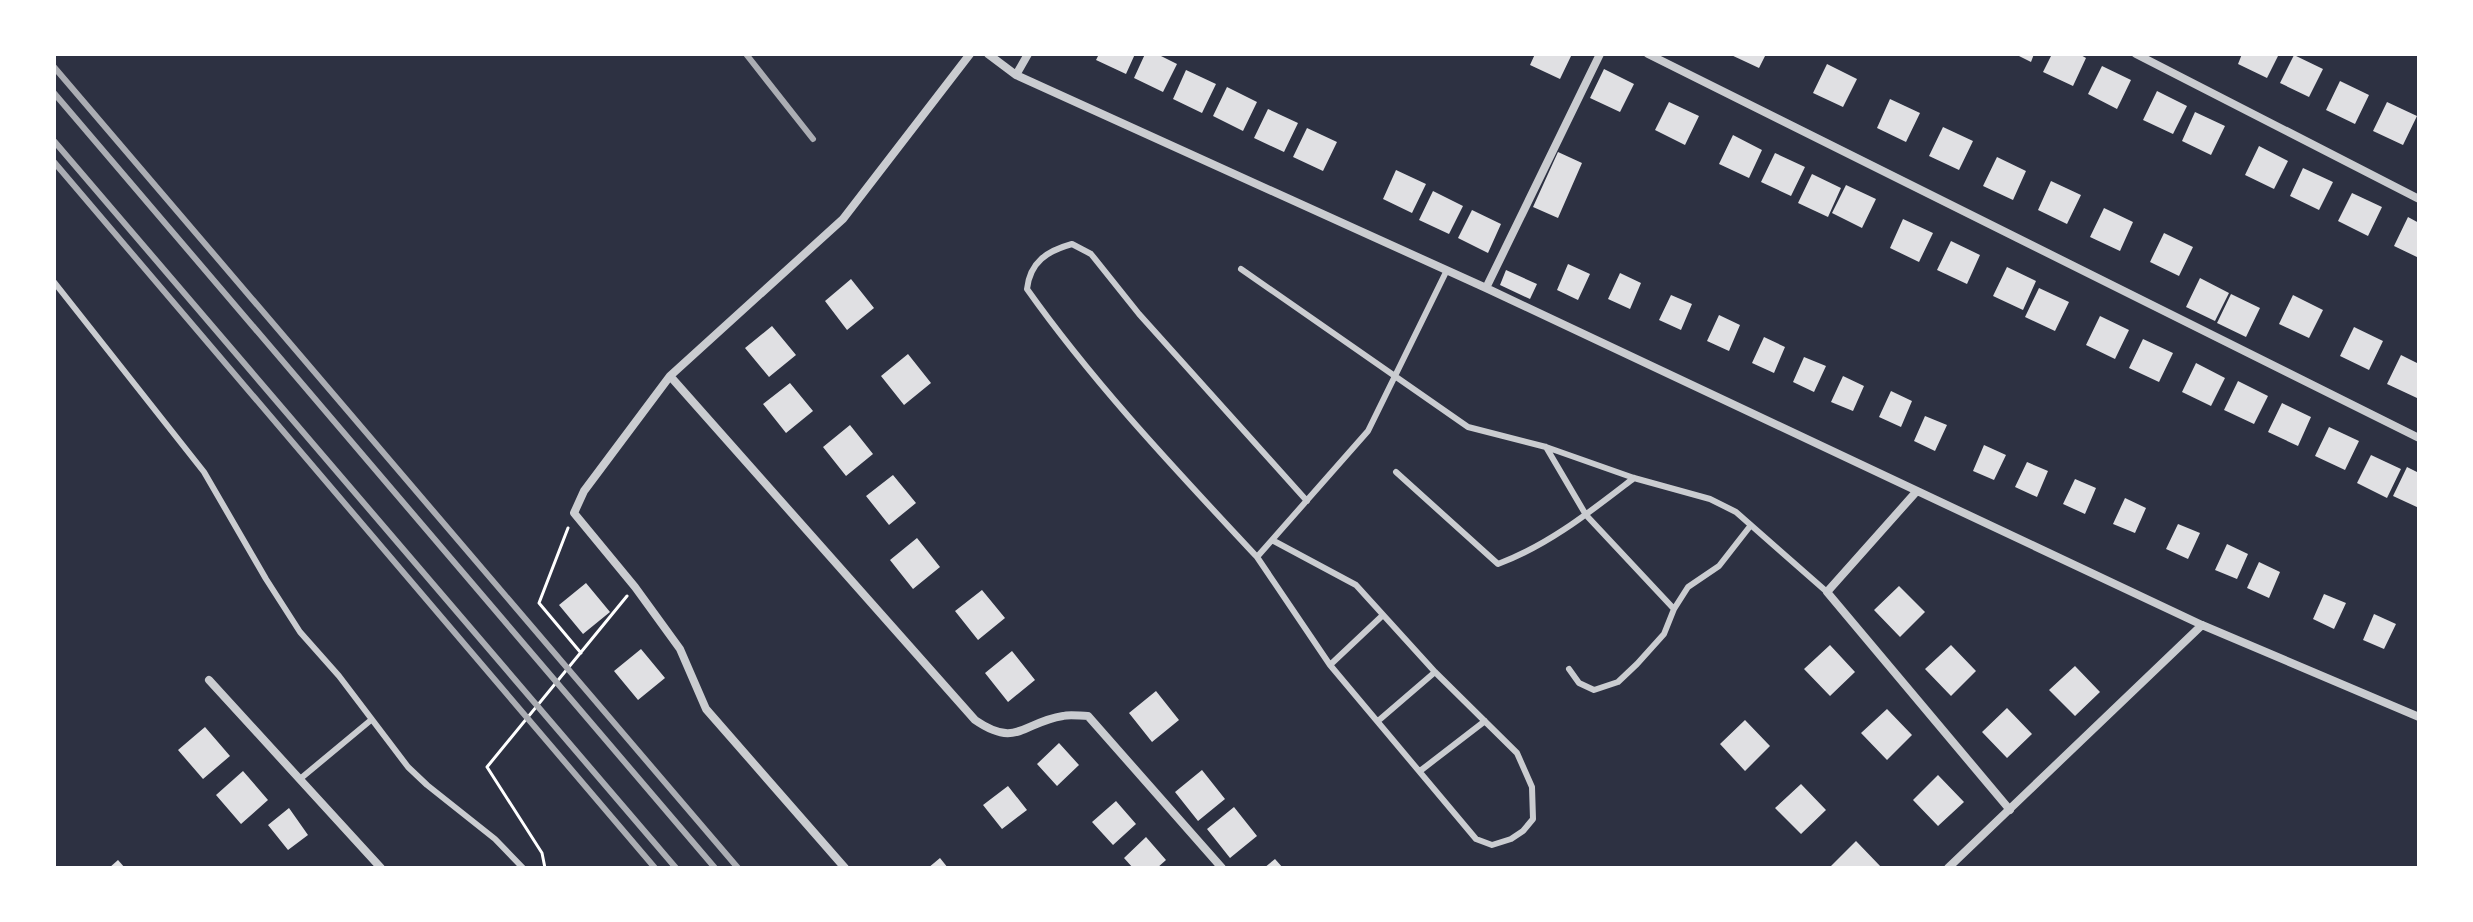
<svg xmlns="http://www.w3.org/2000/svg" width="2473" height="922" viewBox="0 0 2473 922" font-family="'IBM Plex Sans',sans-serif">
	<rect width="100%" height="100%" fill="#2d3142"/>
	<path fill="#e0e0e3" d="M1099,54H1135L1126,74L1096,60Z
		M1145,54H1157L1177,64L1163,92L1134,78Z
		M1535,54H1572L1560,79L1530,65Z
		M1729,54H1766L1759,68Z
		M2015,54H2034L2031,62Z
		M2052,54H2079L2086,58L2073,86L2043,72Z
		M2242,54H2279L2267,78L2238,64Z
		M2294,55L2323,69L2309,97L2280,83Z
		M1827,64L1857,79L1843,107L1813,93Z
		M2102,66L2131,80L2117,109L2088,94Z
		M1604,69L1634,84L1620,112L1590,98Z
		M1186,70L1216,84L1202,113L1173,99Z
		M2340,81L2369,95L2355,124L2326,110Z
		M1227,87L1257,102L1243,131L1213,116Z
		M2157,91L2187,106L2173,134L2143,120Z
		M1890,99L1920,113L1906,142L1877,128Z
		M1669,102L1699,116L1685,145L1655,130Z
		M2387,102L2417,116L2403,145L2373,131Z
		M1268,109L1298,123L1284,152L1254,138Z
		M2195,112L2225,126L2211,155L2182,141Z
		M1943,127L1973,141L1959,170L1929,156Z
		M1307,128L1337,142L1323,171L1293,157Z
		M1733,135L1762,150L1749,178L1719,164Z
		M2259,146L2288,161L2274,189L2245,175Z
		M1558,152L1582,163L1558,218L1533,207Z
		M1775,153L1805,167L1791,196L1761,182Z
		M1997,157L2026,171L2013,200L1983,186Z
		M2303,168L2333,182L2319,210L2290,196Z
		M1396,170L1426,184L1412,213L1383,199Z
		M1812,174L1841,188L1828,217L1798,203Z
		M2051,181L2081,195L2067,224L2038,210Z
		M1846,185L1876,199L1862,228L1832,213Z
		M1433,191L1463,206L1449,234L1419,220Z
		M2352,193L2382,207L2368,236L2338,221Z
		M2104,208L2133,222L2120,251L2090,237Z
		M1472,210L1501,224L1488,253L1458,238Z
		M2408,217L2419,223V258L2394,246Z
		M1903,219L1933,233L1919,262L1890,248Z
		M2164,233L2193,247L2179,276L2150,262Z
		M1951,241L1980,255L1967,284L1937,270Z
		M1568,264L1590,274L1578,300L1557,290Z
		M2007,267L2036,281L2023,310L1993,296Z
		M1506,270L1537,284L1530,299L1500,285Z
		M1620,273L1641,283L1630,309L1608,299Z
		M2200,278L2229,293L2215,321L2186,307Z
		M851,279L874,308L847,330L825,301Z
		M2039,288L2069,302L2055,331L2025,317Z
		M2231,294L2260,308L2246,337L2217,323Z
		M1671,295L1692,304L1681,330L1659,320Z
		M2293,295L2323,310L2309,338L2279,324Z
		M1719,315L1740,325L1729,351L1707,341Z
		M2100,316L2129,330L2115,359L2086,345Z
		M772,326L796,355L769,377L745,348Z
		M2354,327L2383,341L2369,370L2340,356Z
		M1764,337L1785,347L1774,373L1752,363Z
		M2143,339L2173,353L2159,382L2129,368Z
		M908,354L931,383L904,405L881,376Z
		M2401,355L2419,364L2417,398L2387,384Z
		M1804,357L1826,366L1814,392L1793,382Z
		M2196,363L2225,378L2211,406L2182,392Z
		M1843,376L1864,386L1853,411L1831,402Z
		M2238,381L2268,396L2254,424L2224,410Z
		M790,383L813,411L786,433L763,404Z
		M1891,391L1912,401L1901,427L1879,417Z
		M2282,403L2311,417L2298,446L2268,432Z
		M1925,416L1947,425L1935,451L1914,441Z
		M850,425L873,454L846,476L823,447Z
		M2329,427L2359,441L2345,470L2315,456Z
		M1984,445L2006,455L1994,480L1973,471Z
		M2371,455L2401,469L2387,498L2357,483Z
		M2027,462L2048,471L2037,497L2015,487Z
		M2407,467L2419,473V508L2393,496Z
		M893,475L916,503L889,525L866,496Z
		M2075,479L2096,488L2085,514L2063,504Z
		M2125,498L2146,508L2135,533L2113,524Z
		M2178,524L2200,533L2188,559L2166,549Z
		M917,538L940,567L913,589L890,560Z
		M2227,544L2248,554L2237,579L2215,570Z
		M2259,562L2280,572L2269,598L2247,588Z
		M586,583L610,612L583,634L559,605Z
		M1899,586L1925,612L1900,637L1874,610Z
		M982,590L1005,618L978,640L955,611Z
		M2324,594L2346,603L2334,629L2313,619Z
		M2374,614L2396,624L2384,649L2363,640Z
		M1830,645L1855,672L1830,696L1804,669Z
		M1951,645L1976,671L1951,696L1925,669Z
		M641,649L665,678L638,700L614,671Z
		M1012,651L1035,680L1008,702L985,673Z
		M2075,666L2100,692L2075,716L2049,690Z
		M1156,691L1179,720L1152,742L1129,713Z
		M2007,708L2032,734L2007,758L1982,732Z
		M1887,709L1912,735L1887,760L1861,733Z
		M1745,720L1770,746L1745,771L1720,744Z
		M205,727L230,756L203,779L178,750Z
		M1059,743L1079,765L1057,786L1037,764Z
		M1202,770L1225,799L1198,821L1175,792Z
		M243,771L268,800L241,824L216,795Z
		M1938,775L1964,802L1938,826L1913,800Z
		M1801,784L1826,810L1801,834L1775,808Z
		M1008,786L1027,810L1002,829L983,805Z
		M1116,801L1136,824L1113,845L1092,822Z
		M1234,807L1257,836L1230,858L1207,829Z
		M289,808L308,835L288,850L268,825Z
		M1146,837L1166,860L1157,868H1133L1124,858Z
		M1856,841L1882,868H1833L1831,866Z
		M940,858L948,868H928Z
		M1275,859L1283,868H1264Z
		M118,860L125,868H109Z"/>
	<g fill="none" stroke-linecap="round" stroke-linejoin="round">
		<path stroke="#fff" stroke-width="3" d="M568,528L539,603L581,653
			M545,868L542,853L487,767L627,596"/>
		<path stroke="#caccd0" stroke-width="6" d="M1241,269L1468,427L1546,447L1634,478L1710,499L1736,512L1827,592
			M54,282L204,472L266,579L300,632L339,676L408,767L427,785L495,839L523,868
			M1546,447L1586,515L1674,609
			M1396,472L1498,564C1549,545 1591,511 1634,478
			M1272,540L1356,585L1435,672L1517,753L1532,787L1533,819L1523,831L1511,839L1492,845L1476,839L1330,665L1257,557L1368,431L1447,270
			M1257,557C1177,471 1095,385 1027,289C1030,262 1047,251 1072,244L1091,254L1139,314L1307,501
			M1330,665L1383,615
			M1569,669L1579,683L1594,690L1618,682L1637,664L1664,634L1674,609L1688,587L1719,566L1751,525
			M1378,721L1435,672
			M1420,771L1485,721
			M300,779L371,720"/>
		<path stroke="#caccd0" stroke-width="8" d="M970,54L843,219L670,376L975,720C1017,749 1023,722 1063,716C1070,714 1080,716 1088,716L1222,868
			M988,54L1016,75L1486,288L2202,625L2419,717
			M1648,54L2419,438
			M2136,54L2419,199
			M1016,75L1028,54
			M1486,288L1600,54
			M670,376L584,491L574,513L635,587L680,649L706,709L845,868
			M1916,492L1827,592L2010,810
			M209,680L381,868
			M1948,868L2202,625"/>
		<path stroke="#abadb3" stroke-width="6" d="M746,54L813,139
			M54,67L738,868
			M54,93L715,868
			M54,141L676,868
			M54,162L655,868"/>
	</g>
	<rect width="2473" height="922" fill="none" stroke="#ffffff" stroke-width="112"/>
</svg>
